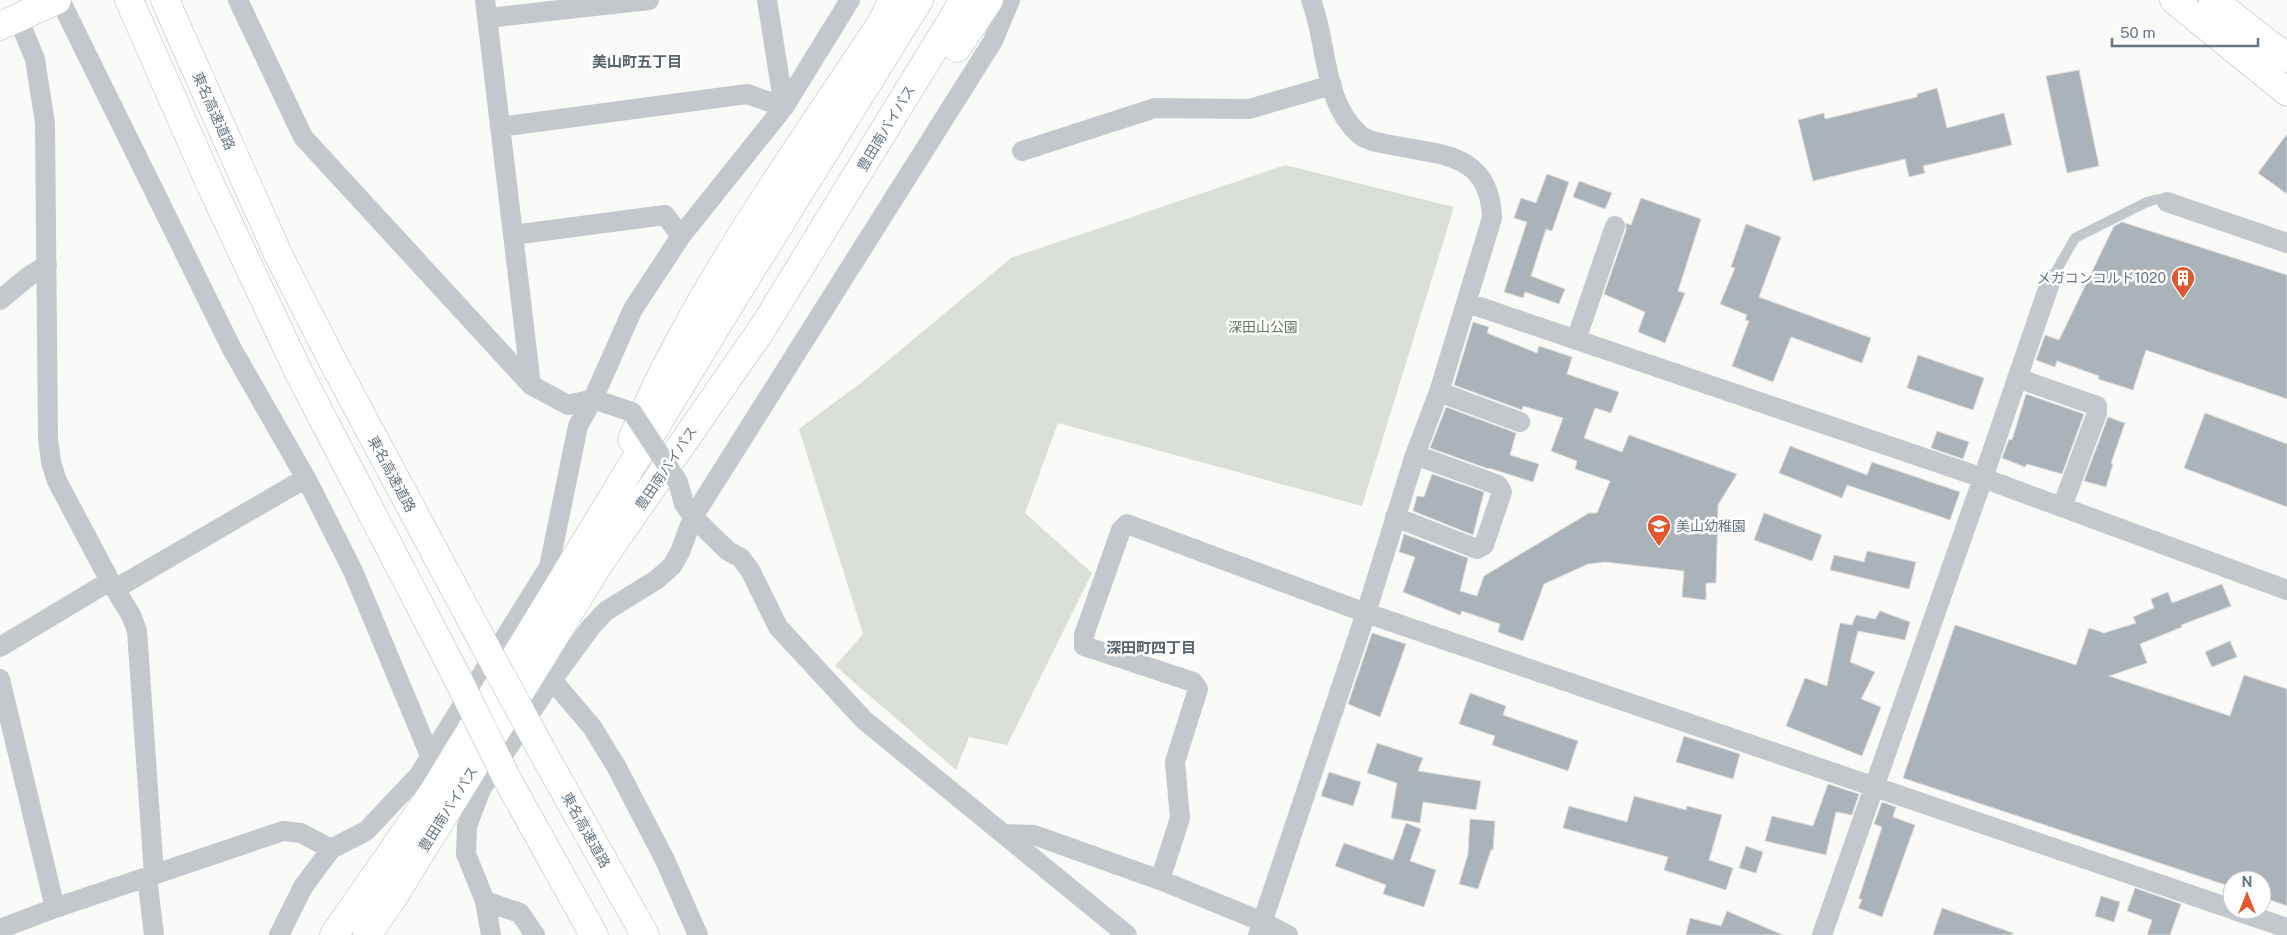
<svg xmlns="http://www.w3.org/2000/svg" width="2287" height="935" viewBox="0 0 2287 935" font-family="'Public Sans','Noto Sans JP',sans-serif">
	<rect width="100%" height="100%" fill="#fafaf8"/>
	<path fill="#dadfd7" d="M1285,165L1454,207L1362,506L1058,423L1025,513L1092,573L1007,745L969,737L956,770L835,666L863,634L799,429L862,382L1011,258Z"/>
	<path fill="#aab3b9" stroke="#dcdcda" d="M2079,70L2099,166L2067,173L2046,76Z
		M1937,88L1947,128L2004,113L2012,145L1923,166L1925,173L1909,177L1905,159L1813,181L1798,120L1824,113L1825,119L1917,97V94Z
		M2287,134V194L2258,173Z
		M1547,174L1569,182L1552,231L1546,229L1531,276L1565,289L1559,304L1525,292L1523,298L1504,292L1527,222L1514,218L1521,198L1536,203Z
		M1579,181L1612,193L1605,209L1573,197Z
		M1641,198L1701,219L1678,291L1685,293L1665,343L1638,332L1645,312L1604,294L1626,230V223L1631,225Z
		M2122,222L2287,275V399L2146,350L2133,390L2098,379L2099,376L2057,361L2055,367L2036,360L2045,335L2059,340L2114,226Z
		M1746,224L1781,237L1759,297L1871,338L1862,363L1791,337L1773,382L1732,366L1749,321L1745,320L1747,315L1720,304L1735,268L1731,267Z
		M1473,322L1489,327L1487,333L1537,353L1539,346L1572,357L1567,374L1619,392L1611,413L1595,408L1584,438L1622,452L1629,435L1737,474L1718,505L1716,583H1706V600L1682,597L1684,571L1605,562L1588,564L1544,584L1523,641L1498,632L1500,624L1462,611L1460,615L1403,592L1415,557L1399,552L1404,534L1468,558L1460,591L1477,596L1484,576L1589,513H1597L1610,481L1575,469L1577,461L1551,451L1563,418L1523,406L1522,410L1454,385Z
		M1918,355L1984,378L1973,410L1907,388Z
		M2026,394L2084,414L2062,474L2027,464L2025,467L2002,458L2009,439L2012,440Z
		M1446,407L1516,433L1510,455L1539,464L1533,482L1489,468V469L1430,448Z
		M2205,413L2287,444V507L2184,468Z
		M2108,417L2125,423L2111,463L2113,464L2106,487L2084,481Z
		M1937,431L1969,442L1963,459L1931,448Z
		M1790,446L1867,475L1872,462L1960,492L1950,520L1847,485L1842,498L1779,473Z
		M1432,474L1484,492L1473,535L1413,511L1417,496L1424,497Z
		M1764,513L1822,535L1812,561L1754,540Z
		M1867,551L1916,562L1909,589L1830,570L1834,555L1864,562Z
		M2222,584L2231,606L2181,625L2182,627L2140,644L2147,663L2109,676L2230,716L2244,675L2287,689V906L2262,897V880H2232V887L1903,778L1955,625L2076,665L2089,628L2104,633L2136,623L2133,617L2154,608L2151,599L2168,592L2172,603Z
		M1880,611L1910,622L1905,640L1858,631L1850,662L1875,672L1861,699L1881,707L1862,756L1786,726L1805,678L1827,686L1840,623L1852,625L1856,615L1875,619Z
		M1372,633L1406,644L1380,717L1348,704Z
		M2230,641L2237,657L2212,667L2205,652Z
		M1470,693L1506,706L1503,715L1578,741L1568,771L1492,745L1495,736L1459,724Z
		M1684,736L1740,754L1733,779L1676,762Z
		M1377,743L1423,758L1418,771L1481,781L1476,810L1423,802L1420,823L1391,818L1397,783L1367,773Z
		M1329,772L1361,782L1353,806L1321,796Z
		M1828,784L1859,794L1852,815L1836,812L1826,855L1765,841L1772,816L1813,826Z
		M1634,796L1686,810L1687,806L1722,815L1709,860L1733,868L1726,890L1664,870L1668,857L1563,828L1569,806L1627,822Z
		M1882,802L1896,807L1893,817L1915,825L1882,917L1858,908L1862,900L1859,898L1882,827L1874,824Z
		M1470,819L1495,821L1493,850H1491L1478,889L1459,884L1468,854Z
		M1406,823L1421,829L1410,861L1436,870L1424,907L1383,894L1386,885L1335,866L1344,843L1393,860Z
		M1746,846L1763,852L1756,873L1739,868Z
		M2135,888L2181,904L2170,935H2147L2152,920L2127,911Z
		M2101,896L2120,902L2114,922L2095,916Z
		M1942,908L2013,933V935H1933Z
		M1727,911L1783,935H1686L1690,918L1721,926Z"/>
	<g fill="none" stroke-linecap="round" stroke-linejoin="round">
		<g stroke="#b3babf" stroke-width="29">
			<path id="secondary" d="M0,26L57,0"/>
		</g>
		<g stroke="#b5babe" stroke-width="29">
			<path id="primary" d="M2174,0L2287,92
				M2213,0L2287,58"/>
		</g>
		<g stroke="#b4b9bd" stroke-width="29">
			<path id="trunk" d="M957,48L989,0
				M632,440C694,292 792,159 880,25L893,0
				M334,935L434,791L730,304L919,0
				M367,935L394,896L601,561L764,326L964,0"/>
		</g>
		<g stroke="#b4b9bd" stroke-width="29">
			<path id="motorway" d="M129,0L212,188L299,373L459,681
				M165,0L278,254L332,360L484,644
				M541,749L645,935
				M506,777L594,935"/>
		</g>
		<path stroke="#c3c8cc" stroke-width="10" d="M2051,280L2075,238L2147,202L2158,199L2167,202"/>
		<path stroke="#c3c8cc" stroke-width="20" d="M60,0L232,349L308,482L353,571L431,758
			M238,0L303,137L531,385L568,405L593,399
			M485,0L531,385
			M18,18L35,59L45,123L48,439L51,462L57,481L110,581L131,615L137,631L154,875
			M488,18L649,0
			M500,127L747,94L784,107L767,0
			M1022,151L1155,108L1249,109L1332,85
			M2167,202L2287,243
			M513,235L665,215L681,236
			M0,300L29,276L47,265
			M1468,303L1983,478L2287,590
			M1576,340L1615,226
			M2017,378L2097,406V413L2062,507
			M1439,392L1520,422
			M687,508L693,517L728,551L741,558L750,570L778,627L864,720L1127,935
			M1395,517L1477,549L1484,545L1502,492L1498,485L1415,455
			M115,589L306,478
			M0,647L110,581
			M0,679L55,908
			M552,680L592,727L616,766L664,858L698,935
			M1006,834L1034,835L1160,880L1263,922L1288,935
			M147,877L154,935
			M1160,880L1180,818L1175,762L1198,689L1193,682L1084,646V635L1121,530L1127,524L1366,613L2232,909
			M485,901L520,913L535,935
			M2234,910L2287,928
			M0,929L55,908L283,831L301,833L331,849
			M279,935L303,887L331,849L366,831L419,775L549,567L578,426L593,399L633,309L681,236L784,107L850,0
			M491,935L485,901L466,854L467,826L481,789L552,680L591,627L606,611L656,580L672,566L680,552L693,517L993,41L1010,0
			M1258,935L1366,613L1415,455L1439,392L1492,218C1490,153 1442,155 1391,145C1382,143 1366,141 1359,134C1322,101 1328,43 1311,0
			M1822,935L1983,478L2051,280"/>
		<use href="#secondary" stroke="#fff" stroke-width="28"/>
		<use href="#primary" stroke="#fff" stroke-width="28"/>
		<use href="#trunk" stroke="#fff" stroke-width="28"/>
		<use href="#motorway" stroke="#fff" stroke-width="28"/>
		<g stroke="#b4b9bd" stroke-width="29" stroke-linecap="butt">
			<path id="motorway-bridge" d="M484,644L541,749
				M459,681L506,777"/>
		</g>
		<path stroke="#c3c8cc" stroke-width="20" d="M593,399L632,412L678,482L684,504"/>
		<use href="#motorway-bridge" stroke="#fff" stroke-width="28"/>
	</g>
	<defs>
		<g id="building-pin" transform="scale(1.25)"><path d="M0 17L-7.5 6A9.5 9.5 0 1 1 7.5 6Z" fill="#e4572e" stroke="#fff"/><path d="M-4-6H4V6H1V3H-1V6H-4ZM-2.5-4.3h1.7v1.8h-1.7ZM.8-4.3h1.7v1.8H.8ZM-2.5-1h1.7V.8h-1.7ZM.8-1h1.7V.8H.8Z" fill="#fff"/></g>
		<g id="school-pin" transform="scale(1.25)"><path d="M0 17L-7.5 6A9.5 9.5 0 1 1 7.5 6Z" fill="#e4572e" stroke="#fff"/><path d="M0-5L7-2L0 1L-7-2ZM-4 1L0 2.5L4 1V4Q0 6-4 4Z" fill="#fff"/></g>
	</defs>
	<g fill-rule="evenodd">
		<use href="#building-pin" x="2183" y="278"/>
		<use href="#school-pin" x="1659" y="526"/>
	</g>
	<g text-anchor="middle" stroke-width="5" stroke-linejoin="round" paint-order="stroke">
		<g font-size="14" fill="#657683" stroke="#fff">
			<text transform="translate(214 111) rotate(66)" y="5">東名高速道路</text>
			<text transform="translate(886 128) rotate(-59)" y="5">豊田南バイパス</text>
			<text transform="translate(666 468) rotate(-56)" y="5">豊田南バイパス</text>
			<text transform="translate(392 474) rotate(62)" y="5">東名高速道路</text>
			<text transform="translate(448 809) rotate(-58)" y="5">豊田南バイパス</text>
			<text transform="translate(586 830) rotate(61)" y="5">東名高速道路</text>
		</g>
		<g font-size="14" fill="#657683" stroke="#fff" text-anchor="end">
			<text x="2166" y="283">メガコンコルド1020</text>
			<text x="1676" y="531" text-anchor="start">美山幼稚園</text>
		</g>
		<g font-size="14" fill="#687a64" stroke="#fff">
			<text x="1263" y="332">深田山公園</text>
		</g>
		<g font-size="15" font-weight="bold" fill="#57646e" stroke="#fff">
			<text x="637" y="67">美山町五丁目</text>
			<text x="1151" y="653">深田町四丁目</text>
		</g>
	</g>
	<g transform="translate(2247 895)"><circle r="24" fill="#ffffff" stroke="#c1c8cd"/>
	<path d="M0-4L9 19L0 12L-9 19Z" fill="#e4572e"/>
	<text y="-8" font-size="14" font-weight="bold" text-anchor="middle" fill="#657683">N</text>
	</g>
	<path d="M2112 38v8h146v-8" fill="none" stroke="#657683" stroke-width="2.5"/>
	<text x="2120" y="38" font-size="15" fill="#657683" stroke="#ffffff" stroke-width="4" paint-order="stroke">50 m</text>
</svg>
